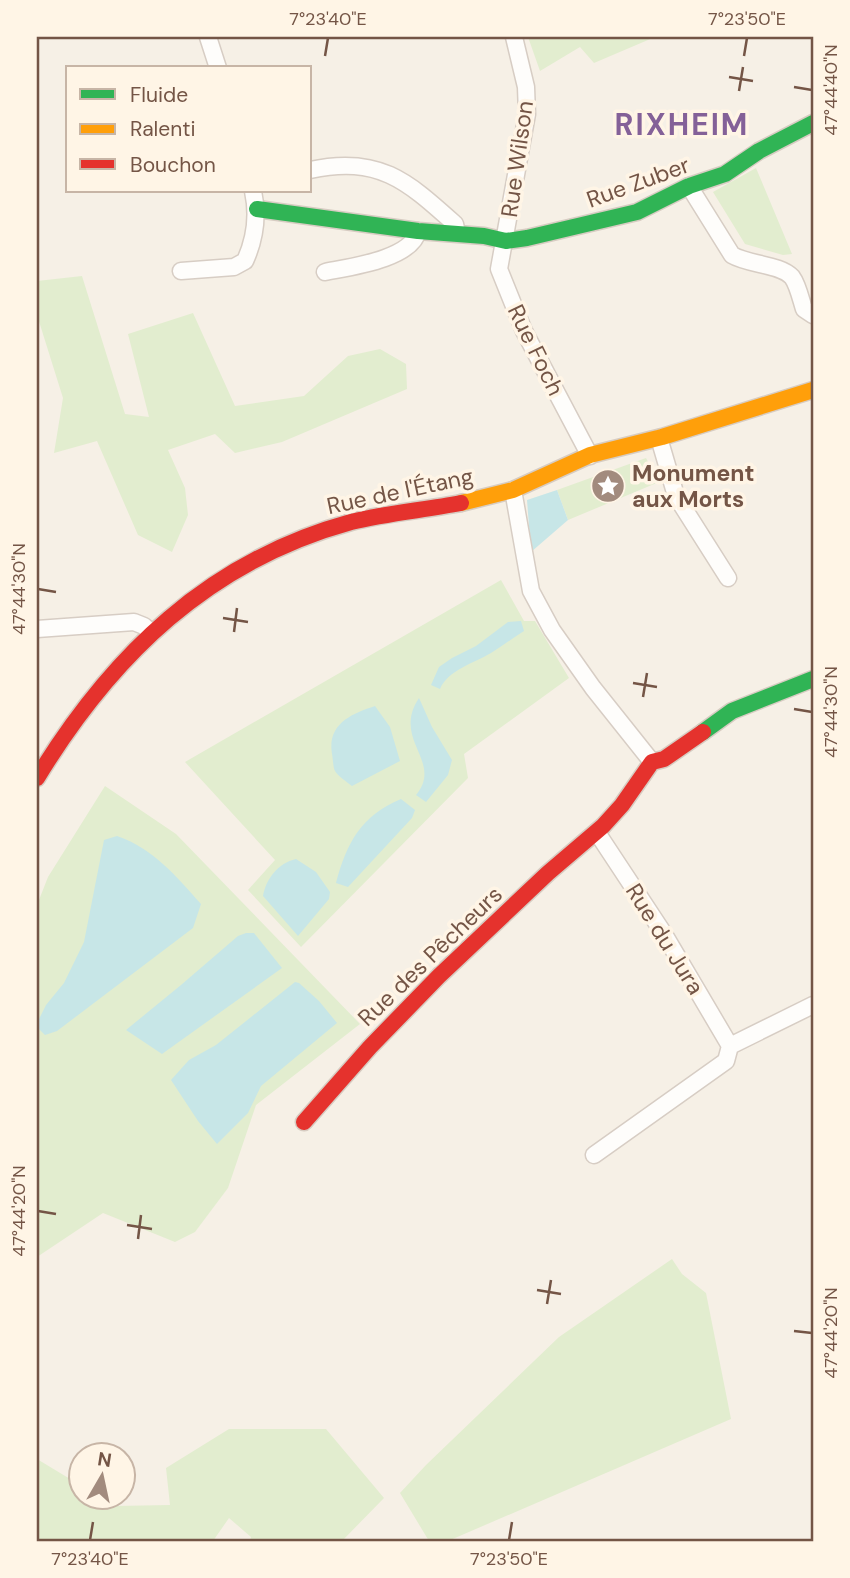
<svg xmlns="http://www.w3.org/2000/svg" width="850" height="1578" viewBox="0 0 850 1578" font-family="'DM Sans',sans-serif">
	<rect width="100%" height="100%" fill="#f6f0e6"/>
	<path fill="#e2edcf" d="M528,37H655L594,63L580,47L540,71Z
		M756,168L792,254L783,255L745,244L713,192Z
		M82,276L125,414L149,417L128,334L193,313L235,406L304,396L348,356L380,349L406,364L407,389L282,442L235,453L215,434L168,450L185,488L188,515L172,552L138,535L97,441L54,453L63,398L37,315V281Z
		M646,458L659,482L568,520L557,490Z
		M501,580L524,621H535L569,678L464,754L468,778L301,947L248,890L275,860L185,762Z
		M105,786L176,834L360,1024L256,1105L228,1188L195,1232L175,1242L103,1213L37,1257V905L48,877Z
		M672,1259L682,1274L706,1293L731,1419L448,1541H429L400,1493L426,1465L559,1337Z
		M229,1429H326L384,1498L342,1541H250L251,1537L229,1518L213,1541H37V1459L80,1485V1498H101L115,1506L170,1505L166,1468Z"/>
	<path fill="#c7e6e7" d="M557,490L568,520L531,552L527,500Z
		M521,621L524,631C513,638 502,646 491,653C474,663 448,670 440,689L431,685L439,667L452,658L476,646L508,622Z
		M419,698L432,727L452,760L448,775L426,802L416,795C444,761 391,740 419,698Z
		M375,706L390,727L400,761L352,786C347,782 338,776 335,771C333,767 333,759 332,754C327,724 351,714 375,706Z
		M401,799L415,810L412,818L348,887L336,883C347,842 361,816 401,799Z
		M117,836C153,848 177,877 201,904L193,928L57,1031L45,1035L38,1028V1021L46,1005L64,983L84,942L104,840Z
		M296,859L316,872L330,892L329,899L298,936L263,896C266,879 278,863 296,859Z
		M246,933H254L282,968L162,1054L126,1030L181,985L238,936Z
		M295,982L299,983L319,1001L337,1023L261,1086L248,1113L217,1144L198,1121L171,1080L189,1060L216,1045Z"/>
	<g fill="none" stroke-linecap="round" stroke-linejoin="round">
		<g stroke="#d7cdc4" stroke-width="19">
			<path id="street" d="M208,37L218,68
				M514,37L526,87L527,114L499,269L524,331L590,456
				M310,170C379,155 407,181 455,224L457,233
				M689,186L732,255C749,265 780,264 792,277C798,285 801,300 804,309L813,315
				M181,271L234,267L245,261C255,239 258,214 253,191
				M325,272C350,267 412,259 418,231
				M659,438L676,496L728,578
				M513,490L531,591L552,630L593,688L652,762
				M37,629L134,622L144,626L151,633
				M730,1046L813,1005
				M594,1155L726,1061L730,1046L664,934L598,834"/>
		</g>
		<g stroke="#d7ccc2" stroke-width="19">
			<path id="fast" d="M257,209L418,231L484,236L506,241L527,238L637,212L689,186L725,174L759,151L813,123
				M703,732L732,711L813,679"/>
		</g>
		<g stroke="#d7ccc2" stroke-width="19">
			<path id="slow" d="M461,503L513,490L590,455L662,437L813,390"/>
		</g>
		<g stroke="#d7ccc2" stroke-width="19">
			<path id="jam" d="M37,778C112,655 209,561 351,522C387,513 425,510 461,503
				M304,1122L370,1047L439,976L548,873L603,826L622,805L652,762L664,759L703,732"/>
		</g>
		<use href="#street" stroke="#fefdfb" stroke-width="16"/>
		<use href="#fast" stroke="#30b455" stroke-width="16"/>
		<use href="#slow" stroke="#ff9f0a" stroke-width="16"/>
		<use href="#jam" stroke="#e5322d" stroke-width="16"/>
	</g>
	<path fill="none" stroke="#745546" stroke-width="2.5" d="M325,56L328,38M744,56L747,38M729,77L753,81M794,87L812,90M739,91L743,67M38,589L56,592M223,618L248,622M234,632L237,608M633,683L657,687M643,697L647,673M794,709L812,712M38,1211L56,1214M127,1225L152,1229M138,1239L141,1215M537,1290L561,1294M547,1304L551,1280M794,1331L812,1333M90,1540L93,1522M509,1540L512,1522"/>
	<defs>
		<g id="sight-disc" transform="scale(1.75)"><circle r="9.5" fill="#a28b7e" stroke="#fff5e6"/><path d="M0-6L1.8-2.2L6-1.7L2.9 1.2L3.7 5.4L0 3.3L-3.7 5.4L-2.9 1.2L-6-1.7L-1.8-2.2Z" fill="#fff"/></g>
	</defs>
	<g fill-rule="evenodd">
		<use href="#sight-disc" x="608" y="486"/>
	</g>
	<g text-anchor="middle" stroke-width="7" stroke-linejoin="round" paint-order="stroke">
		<g font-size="23" fill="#745546" stroke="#fff5e6">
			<text transform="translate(517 159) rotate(-82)" y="8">Rue Wilson</text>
			<text transform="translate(638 182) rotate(-20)" y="8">Rue Zuber</text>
			<text transform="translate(536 350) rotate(64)" y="8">Rue Foch</text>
			<text transform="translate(400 491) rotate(-12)" y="8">Rue de l'Étang</text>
			<text transform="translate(665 939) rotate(58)" y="8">Rue du Jura</text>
			<text transform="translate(430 956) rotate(-44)" y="8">Rue des Pêcheurs</text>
		</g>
		<g font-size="23" font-weight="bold" fill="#745546" stroke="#fff5e6" text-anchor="start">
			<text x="632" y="481">Monument<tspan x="632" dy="26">aux Morts</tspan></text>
		</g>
		<g font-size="30" font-weight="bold" letter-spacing="2" fill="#846198" stroke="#fff5e6">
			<text x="682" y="135">RIXHEIM</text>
		</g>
	</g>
	<rect width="850" height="1578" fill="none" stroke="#fff5e6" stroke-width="77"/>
	<rect x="66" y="66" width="245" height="126" fill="#fff5e6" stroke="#c7b5a6" stroke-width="2"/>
	<rect x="80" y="89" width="35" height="10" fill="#30b455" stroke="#c7b5a6" stroke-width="2"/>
	<text x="130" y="102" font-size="21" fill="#745546">Fluide</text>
	<rect x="80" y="124" width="35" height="10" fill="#ff9f0a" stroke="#c7b5a6" stroke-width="2"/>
	<text x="130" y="136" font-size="21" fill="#745546">Ralenti</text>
	<rect x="80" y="159" width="35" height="10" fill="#e5322d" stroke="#c7b5a6" stroke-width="2"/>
	<text x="130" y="172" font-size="21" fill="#745546">Bouchon</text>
	<g transform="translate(102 1476) rotate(9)"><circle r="33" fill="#fff5e6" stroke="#c7b5a6" stroke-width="2"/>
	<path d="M0-5L12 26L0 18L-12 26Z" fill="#a28b7e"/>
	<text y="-10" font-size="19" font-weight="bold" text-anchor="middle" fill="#745546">N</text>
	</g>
	<rect x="38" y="38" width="774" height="1502" fill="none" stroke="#745546" stroke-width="2.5"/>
	<g font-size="18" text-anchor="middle" fill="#745546">
		<text x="328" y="25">7°23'40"E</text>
		<text x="747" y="25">7°23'50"E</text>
		<text transform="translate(831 90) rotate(-90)" y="6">47°44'40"N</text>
		<text transform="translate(19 589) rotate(-90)" y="6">47°44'30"N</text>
		<text transform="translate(831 712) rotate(-90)" y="6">47°44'30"N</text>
		<text transform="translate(19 1211) rotate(-90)" y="6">47°44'20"N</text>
		<text transform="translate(831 1333) rotate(-90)" y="6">47°44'20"N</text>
		<text x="90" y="1565">7°23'40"E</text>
		<text x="509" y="1565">7°23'50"E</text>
	</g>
</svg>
